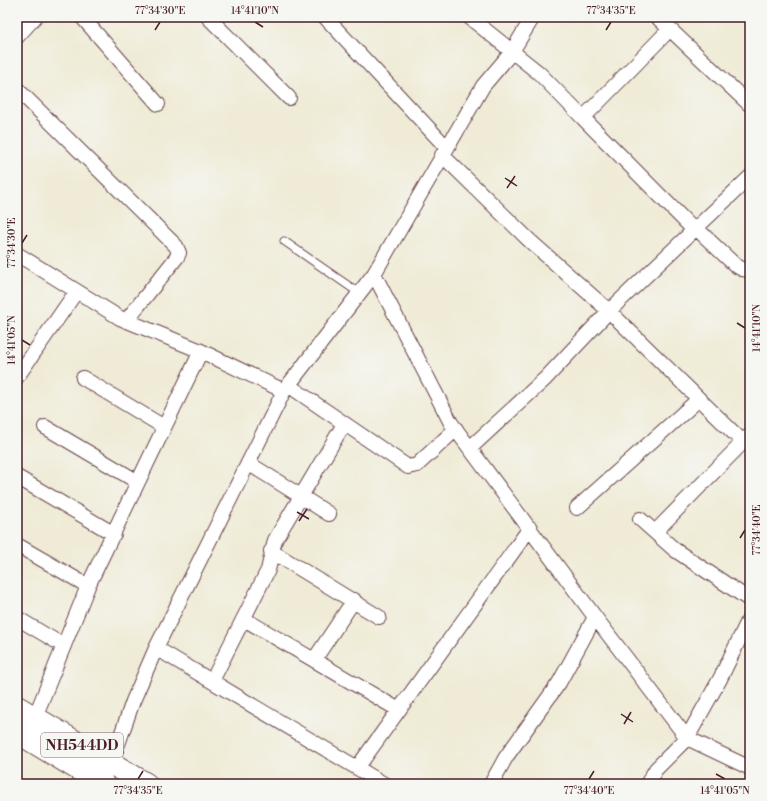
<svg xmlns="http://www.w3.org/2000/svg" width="767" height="801" viewBox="0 0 767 801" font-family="'Libre Bodoni',serif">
	<rect width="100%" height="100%" fill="#f6f6f2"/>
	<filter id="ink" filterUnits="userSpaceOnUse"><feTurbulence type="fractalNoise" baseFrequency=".025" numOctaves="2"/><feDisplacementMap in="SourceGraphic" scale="8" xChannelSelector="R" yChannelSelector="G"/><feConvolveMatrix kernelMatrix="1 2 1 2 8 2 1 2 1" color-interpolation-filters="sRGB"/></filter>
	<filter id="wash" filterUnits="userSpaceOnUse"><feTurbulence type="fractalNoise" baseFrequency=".012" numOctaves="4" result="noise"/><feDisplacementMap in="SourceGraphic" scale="16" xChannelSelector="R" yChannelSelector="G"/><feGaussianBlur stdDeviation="0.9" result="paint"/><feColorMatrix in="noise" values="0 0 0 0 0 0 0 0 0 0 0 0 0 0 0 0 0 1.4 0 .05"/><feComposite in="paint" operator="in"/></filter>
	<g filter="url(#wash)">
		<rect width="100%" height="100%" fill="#efebd6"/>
	</g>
	<g filter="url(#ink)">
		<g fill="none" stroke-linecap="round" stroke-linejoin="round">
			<g stroke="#633e45" stroke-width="9">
				<path id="lane" d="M284,241L359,293"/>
			</g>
			<g stroke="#633e45" stroke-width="16">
				<path id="street" d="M82,17L158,104
					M208,17L289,98
					M325,17L447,148
					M469,17L539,73L583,118L670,29
					M657,17L750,105
					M17,37L35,17
					M17,89L176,246L179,253L177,257L126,321
					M442,155L530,241L609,311L694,230L583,118
					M696,228L735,265L742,269L750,270
					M694,230L750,177
					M17,254L120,318L201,351
					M374,274L451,423L595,617
					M17,377L76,292
					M83,378L164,427
					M288,385L408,467L417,465L456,429
					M45,427L138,482
					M470,448L545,379L609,311L743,442
					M248,463L329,514
					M17,477L114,534
					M577,508L699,399
					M640,519L675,550L750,600
					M655,532L750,435
					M17,545L88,586
					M271,551L379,617
					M17,618L64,646
					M244,619L399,710
					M314,660L354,600
					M212,681L268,570L275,540L344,424
					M35,717L88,586L201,351L284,391
					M357,768L530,528
					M109,770L133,701L156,648
					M384,784L156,648L284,391L374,274L483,86L511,53L533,17
					M491,784L506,757L559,683L595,617L687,738L750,768
					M647,784L656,769L687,738L720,679L750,617"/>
			</g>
			<g stroke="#633e45" stroke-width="24">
				<path id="highway" d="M17,707L146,784
					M17,732L103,784"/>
			</g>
			<use href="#lane" stroke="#fff" stroke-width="7"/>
			<use href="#street" stroke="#fff" stroke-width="14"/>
			<use href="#highway" stroke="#fff" stroke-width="22"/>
		</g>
	</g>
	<path fill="none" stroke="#4a1f2b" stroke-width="1.5" d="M255,22L263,27M155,30L160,22M606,30L611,22M505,178L517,186M507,188L515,176M22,243L27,235M737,323L745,328M22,340L30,345M297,512L309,519M299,521L307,509M740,538L745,530M621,714L633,722M624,724L631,712M716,774L725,779M138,779L143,771M589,779L594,771"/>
	<g text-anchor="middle" stroke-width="3.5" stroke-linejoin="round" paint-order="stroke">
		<rect fill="#f6f6f2" stroke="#7e6067" stroke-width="1" x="41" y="733" width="82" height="24" rx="3"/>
		<g font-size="14" font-weight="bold" fill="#4a1f2b">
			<text x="82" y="750">NH544DD</text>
		</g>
	</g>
	<rect width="767" height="801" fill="none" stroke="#f6f6f2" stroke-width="44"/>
	<rect x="22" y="22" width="723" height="757" fill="none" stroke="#4a1f2b" stroke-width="1.5"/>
	<g font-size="10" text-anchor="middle" fill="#4a1f2b">
		<text x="160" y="14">77°34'30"E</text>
		<text x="255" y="14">14°41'10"N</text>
		<text x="611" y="14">77°34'35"E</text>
		<text transform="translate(11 243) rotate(-90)" y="4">77°34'30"E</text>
		<text transform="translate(756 328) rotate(-90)" y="4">14°41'10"N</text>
		<text transform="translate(11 340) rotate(-90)" y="4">14°41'05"N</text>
		<text transform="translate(756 530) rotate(-90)" y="4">77°34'40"E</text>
		<text x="138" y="794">77°34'35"E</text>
		<text x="589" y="794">77°34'40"E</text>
		<text x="725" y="794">14°41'05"N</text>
	</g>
</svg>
